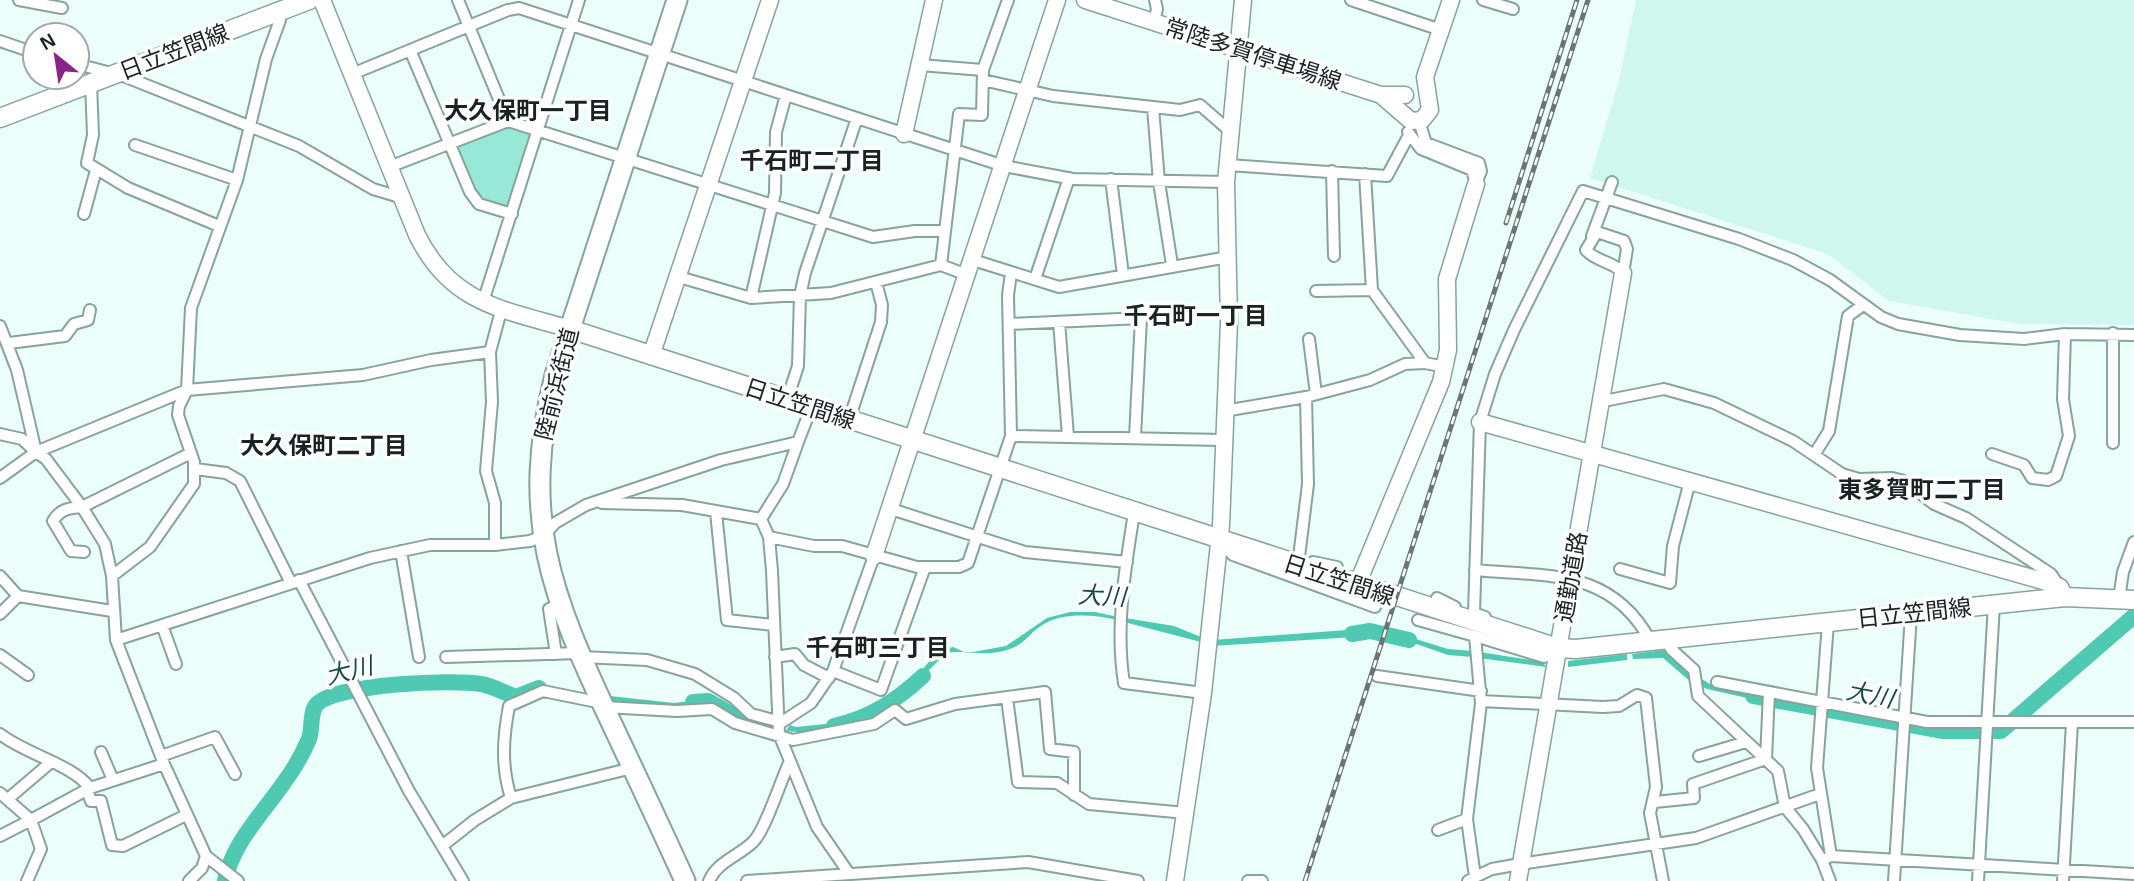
<svg xmlns="http://www.w3.org/2000/svg" width="2134" height="881" viewBox="0 0 2134 881" font-family="Helvetica,'Noto Sans JP',sans-serif">
	<rect width="100%" height="100%" fill="#ecfef9"/>
	<path fill="#d0f7ed" d="M1636,0H2134V325L2020,324L1889,301L1828,254L1590,178L1618,84Z"/>
	<path fill="#97e8d6" d="M507,124L529,130L531,135L512,203L503,208C468,193 469,182 455,149L456,144Z"/>
	<path fill="#4fc9b2" d="M1070,612H1095L1118,617V620C1095,615 1065,612 1044,624C1031,631 1025,644 1010,649C985,658 967,649 946,653L892,707L873,718L857,725L808,733L786,731L790,725L796,727L865,720L901,697L931,659L944,649L953,647L964,652H973L1006,646L1047,618Z
		M1125,618L1174,626L1201,637V642L1124,622Z
		M1374,628L1371,636L1212,646L1213,640Z
		M1388,634L1406,636L1448,649L1472,651L1473,657L1448,655L1405,640H1386Z
		M1664,650L1691,675L1692,683L1663,658L1633,659L1632,654Z
		M1479,652L1543,662L1546,667L1479,658Z
		M1627,654V660L1568,667V661Z
		M1700,678L1710,684L1766,696L1765,702L1707,689L1701,686Z
		M610,696L674,703L709,699L736,713L773,722L775,728L741,720L724,712L715,703L674,708L614,703Z"/>
	<g fill="none" stroke-linecap="round" stroke-linejoin="round">
		<path stroke="#4fc9b2" stroke-width="16" d="M1352,634L1370,631L1409,640
			M1753,696L1942,731H2001L2134,616
			M693,702L708,701L740,719
			M834,726C870,718 896,701 923,676
			M225,881C232,843 264,812 285,781C294,769 303,753 309,739C313,728 309,711 318,703C340,684 452,679 481,684C493,686 505,693 516,697L539,688"/>
		<g stroke="#87a39c" stroke-width="14">
			<path id="street" d="M19,0L62,8
				M458,0L508,121
				M1351,0L1441,30
				M1483,0L1513,9
				M1154,22L1157,9L1155,0
				M0,41L35,53
				M410,50L470,192L479,204L512,214
				M77,64L126,77L299,146L373,189L403,198
				M920,65L983,70L982,115L959,114L941,265
				M983,70L1008,0
				M352,74L508,10L519,8L1004,166L1073,179L1226,182
				M983,80L1053,96L1180,110L1200,105L1232,133
				M91,83L93,135L87,163L128,188L219,226
				M1153,107L1159,182L1172,265
				M1419,121L1426,143L1479,163L1481,171L1476,184
				M1408,132L1421,149L1472,170L1476,184
				M135,145L237,180
				M1228,165L1387,176L1409,135
				M389,167L508,121L873,237L915,231H944
				M1332,171L1334,256
				M1365,174L1372,290
				M1111,179L1123,275
				M84,214L96,170
				M1597,232L1624,241L1627,249L1623,273C1613,261 1596,262 1586,250Z
				M1592,236L1612,182
				M973,260L1059,287L1228,257
				M679,277L751,298L831,293L941,265L967,275
				M1035,279L1069,178
				M1316,291L1372,290L1425,363
				M751,298L775,193L776,132L786,95
				M483,302L579,0
				M1059,322L1068,436
				M1009,324L1141,318L1135,437
				M0,326L17,370L36,452L46,459L82,507L105,544L112,576L116,640L164,764L206,856L202,868L189,881
				M2113,333V443
				M1309,339L1316,394
				M9,343L65,336L74,324L88,320L90,310
				M787,400L798,366L800,296L805,273L857,118
				M1599,402L1664,389L1714,403L1793,441L1842,474L1859,479L1892,478L1904,481L1934,504L1966,518L2051,574L2060,587
				M1224,411L1306,397L1370,380L1405,364L1425,363L1445,367
				M849,420L881,322L882,305L876,282
				M0,434L22,439L36,452
				M1011,436L1223,440
				M1992,454L2024,465L2032,478L2048,480L2056,476L2069,436L2063,399L2065,334
				M1814,455L1829,431L1848,316L1863,305
				M195,469L226,473L240,481L291,583
				M0,478L36,452L187,390L363,375L431,360L490,352
				M602,503L682,505L761,519L783,484L798,442
				M891,509L1025,552L1127,562
				M716,512L727,620L773,625
				M1134,513C1125,569 1115,627 1124,683L1203,693
				M761,519L769,537L772,571L779,734L817,827L848,872
				M769,537L814,546H842L917,567H959L968,563L1011,436L1008,295L1011,273
				M1220,542L1233,555L1375,607
				M495,545V503L486,471L492,402L490,352L502,307
				M401,551L419,657
				M84,552L71,551L53,521C60,509 69,508 82,507L191,453
				M1299,557L1308,484L1306,397
				M1313,562L1337,567
				M1620,569L1670,583L1673,546L1690,481
				M1475,570C1548,577 1610,568 1650,640
				M0,576L18,596L112,611
				M112,576L150,547L194,484V462L178,415L179,406L187,390L191,308L237,180L266,59L280,20L278,12
				M299,580L409,791L463,881
				M1437,598L1455,607
				M2119,599L2123,572L2134,542
				M0,614L18,596
				M1485,617L1474,613L1480,422L1495,374L1514,330L1583,191L1739,239L1793,260L1830,280L1881,317L1898,324L1960,335L2024,339L2065,334L2134,335
				M1418,620L1475,636
				M1828,623L1817,768L1831,856
				M162,625L176,664
				M1666,639L1671,649L1694,670L1698,696L1778,771L1785,807L1803,829L1822,860L1830,881
				M116,640L370,558L430,545H495L530,541L543,536L555,523L586,505L721,460L798,442L811,408
				M556,654L549,609L559,604
				M0,655L28,675
				M446,657L579,653
				M581,657L647,660L695,674L734,698L751,714L777,721
				M775,657L795,654L804,665L829,678
				M833,671L881,690L925,567
				M1377,676L1481,691
				M1717,682L1927,722H2134
				M1007,698L1018,782L1057,783L1089,804L1186,813
				M1481,701L1603,707L1619,706L1637,695L1646,698L1656,787L1650,813L1663,881
				M604,707L677,711L712,709L735,723L793,740L874,724L895,710L906,719L955,704L1045,692L1050,749L1074,752V795
				M779,724L811,703L833,671L874,556
				M0,734C27,755 72,764 90,788
				M101,752L113,780
				M161,756L215,737L235,774
				M1699,756L1746,742
				M87,790L91,801H101L112,845L123,846L186,815
				M0,793L31,820L90,788L164,764
				M9,798L50,763
				M511,798C501,766 503,738 509,706L543,691L602,703
				M1655,802L1694,798L1693,784L1766,759L1769,692
				M1467,819L1481,703L1475,636L1544,657L1557,647
				M1438,830L1467,819L1475,877L1468,881
				M0,836L31,820L41,849L27,881
				M442,846L475,820L511,798L632,768
				M206,856L238,881
				M1822,860L1831,856L2134,874
				M1475,877L1492,869L1520,864L1696,838L1820,794
				M709,881C718,861 739,856 753,842C765,831 781,780 789,763
				M747,881L1028,862L1138,881
				M1248,881H1262
				M1894,881L1911,614
				M1978,881L1994,604
				M2063,881L2072,723"/>
		</g>
		<g stroke="#87a39c" stroke-width="19">
			<path id="secondary" d="M322,0L417,235C451,304 502,309 570,329
				M1085,0L1381,95H1405
				M1381,95L1411,121L1422,120L1430,110L1425,77L1451,0
				M904,134L934,0
				M651,356L770,0
				M1480,422L2043,581L2060,587L2065,597
				M874,556L1057,0
				M1357,585L1441,382L1448,350L1447,279L1476,184
				M1175,881L1203,693L1221,525L1229,322L1226,182L1243,0
				M1518,881L1623,273"/>
		</g>
		<g stroke="#87a39c" stroke-width="21">
			<path id="primary" d="M0,118L309,0
				M570,329L1558,648L1576,649L2065,597L2134,600"/>
		</g>
		<g stroke="#87a39c" stroke-width="23">
			<path id="highway" d="M677,0L555,375C519,517 551,595 611,722C636,775 661,828 685,881"/>
		</g>
		<use href="#street" stroke="#fff" stroke-width="10"/>
		<use href="#secondary" stroke="#fff" stroke-width="16"/>
		<use href="#primary" stroke="#fff" stroke-width="18"/>
		<use href="#highway" stroke="#fff" stroke-width="19"/>
		<g stroke="#697672" stroke-width="5">
			<path id="rail" d="M1506,223L1577,0
				M1305,881L1588,0"/>
		</g>
		<use href="#rail" stroke="#fff" stroke-width="2.5" stroke-dasharray="8" stroke-linecap="butt"/>
	</g>
	<g text-anchor="middle" stroke-width="7" stroke-linejoin="round" paint-order="stroke">
		<g font-size="23" fill="#192321" stroke="#fff">
			<text transform="translate(174 52) rotate(-21)" y="8">日立笠間線</text>
			<text transform="translate(1253 54) rotate(18)" y="8">常陸多賀停車場線</text>
			<text transform="translate(557 384) rotate(-76)" y="8">陸前浜街道</text>
			<text transform="translate(800 404) rotate(18)" y="8">日立笠間線</text>
			<text transform="translate(1571 577) rotate(-80)" y="8">通勤道路</text>
			<text transform="translate(1339 580) rotate(18)" y="8">日立笠間線</text>
			<text transform="translate(1914 613) rotate(-6)" y="8">日立笠間線</text>
		</g>
		<g font-size="24" font-weight="bold" fill="#192321" stroke="#fff">
			<text x="528" y="119">大久保町一丁目</text>
			<text x="812" y="169">千石町二丁目</text>
			<text x="1196" y="324">千石町一丁目</text>
			<text x="324" y="454">大久保町二丁目</text>
			<text x="1922" y="498">東多賀町二丁目</text>
			<text x="878" y="656">千石町三丁目</text>
		</g>
		<g font-size="24" font-style="italic" fill="#154a40" stroke="#fff">
			<text transform="translate(1102 596) rotate(3)" y="8">大川</text>
			<text transform="translate(349 671) rotate(-14)" y="8">大川</text>
			<text transform="translate(1870 695) rotate(11)" y="8">大川</text>
		</g>
	</g>
	<g transform="translate(56 56) rotate(330)"><circle r="33" fill="#ffffff" stroke="#a3a7a6" stroke-width="2"/>
	<path d="M0-5L12 26L0 18L-12 26Z" fill="#892289"/>
	<text y="-10" font-size="19" font-weight="bold" text-anchor="middle" fill="#192321">N</text>
	</g>
</svg>
